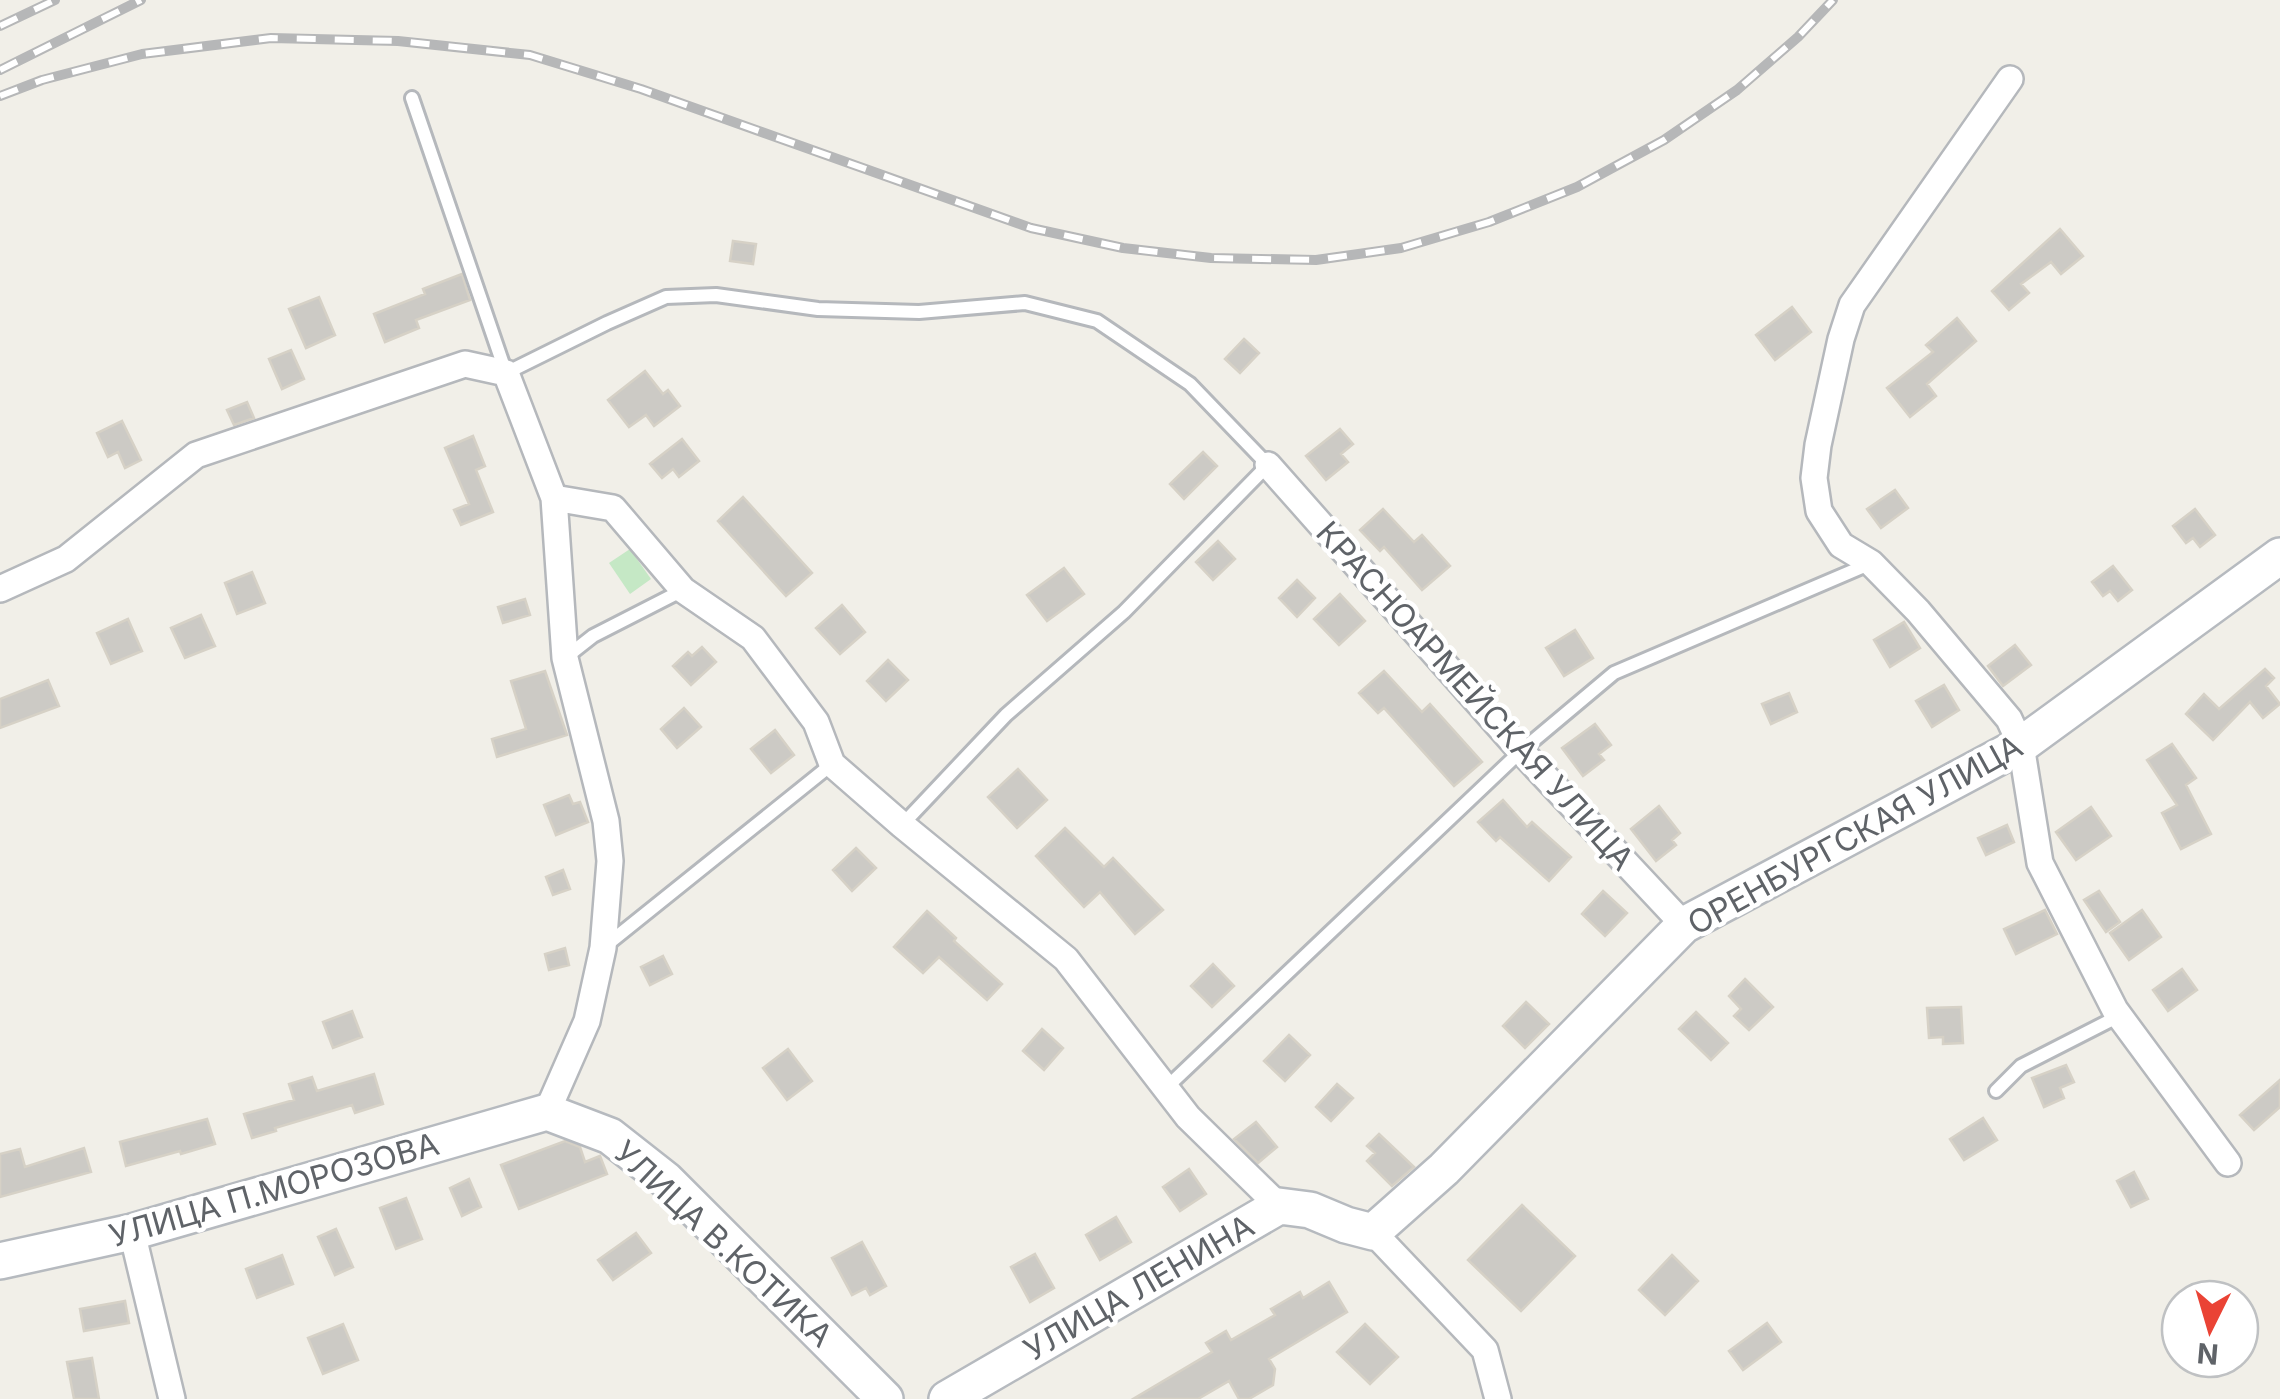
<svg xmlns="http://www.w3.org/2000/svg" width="2280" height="1399" viewBox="0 0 2280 1399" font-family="Inter,sans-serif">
	<rect width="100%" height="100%" fill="#f1efe8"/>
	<path fill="#c5e8c5" d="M630,549L651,579L630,594L609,563Z"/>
	<path fill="#cccac5" stroke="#d6d1c6" stroke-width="2.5" d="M2060,229L2083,256L2061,274L2051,262L2021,284L2029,293L2009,310L1992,291Z
		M733,241L756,244L753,264L730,261Z
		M462,274L470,300L416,320L419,328L385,342L374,314L425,294L423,289Z
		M319,297L335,335L306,348L289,309Z
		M1792,307L1811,332L1775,360L1756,335Z
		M1957,318L1976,341L1927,384L1936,396L1910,417L1887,388L1933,352L1926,345Z
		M1244,339L1259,353L1240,373L1225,359Z
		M291,350L304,379L282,389L269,359Z
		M645,371L663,394L668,390L680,406L654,426L646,415L629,427L608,400Z
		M247,402L254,418L234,425L227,410Z
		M122,421L141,460L125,468L118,452L108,457L97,433Z
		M1340,429L1353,444L1341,454L1348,462L1326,480L1306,456Z
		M473,436L485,466L476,470L493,512L461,525L454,510L469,504L445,448Z
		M682,439L699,461L679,477L673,469L662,478L650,464Z
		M1203,452L1217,466L1184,499L1170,484Z
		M1895,490L1908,508L1881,528L1867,509Z
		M743,497L812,573L786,596L718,521Z
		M1383,509L1414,542L1422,535L1450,566L1422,590L1384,547L1380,551L1360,530Z
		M2195,509L2215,535L2200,547L2193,538L2186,543L2173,526Z
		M1218,541L1235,559L1213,580L1196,562Z
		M2113,566L2132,590L2118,601L2110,591L2103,596L2092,582Z
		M1064,568L1084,594L1047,621L1027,595Z
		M252,572L265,603L237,614L225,583Z
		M1297,580L1315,598L1297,617L1279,598Z
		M1340,594L1365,621L1339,645L1314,619Z
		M525,599L530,615L503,623L498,607Z
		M842,605L865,632L840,654L816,628Z
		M201,615L215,646L185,658L171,628Z
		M128,619L142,651L111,664L97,633Z
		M1904,622L1920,648L1890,667L1874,640Z
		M1575,630L1593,658L1564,676L1546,648Z
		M2015,645L2031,665L2003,686L1988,666Z
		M702,647L716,662L691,685L673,666L688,652L692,656Z
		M888,660L908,680L886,701L867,681Z
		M2265,669L2274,678L2266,686L2280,704L2263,718L2250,702L2213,740L2186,714L2204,694L2219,709Z
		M545,671L567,735L497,757L492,739L526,729L511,681Z
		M1384,671L1422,712L1430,704L1482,762L1454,786L1384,708L1378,713L1359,693Z
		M48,680L59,706L0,728V699Z
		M1944,685L1959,710L1932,727L1916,701Z
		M1789,693L1797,712L1771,724L1762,704Z
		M684,708L701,727L677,748L661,729Z
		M1595,724L1611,745L1599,754L1604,760L1583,776L1562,748Z
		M775,730L794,755L771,773L751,749Z
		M2172,744L2196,778L2186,785L2211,834L2181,849L2162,813L2177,805L2147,760Z
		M1018,769L1047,800L1017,828L988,797Z
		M569,795L573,804L580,802L588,822L556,835L544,805Z
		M1503,800L1527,827L1532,822L1571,857L1549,881L1500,837L1496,841L1478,822Z
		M1659,806L1680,833L1672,840L1676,845L1656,861L1631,829Z
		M2091,807L2111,836L2076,860L2056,832Z
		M2007,825L2014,842L1986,855L1978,838Z
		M1065,828L1104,867L1113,858L1163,910L1135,934L1100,892L1084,907L1036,856Z
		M856,848L876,868L852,891L833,870Z
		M563,870L570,889L553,895L546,877Z
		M1603,891L1627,913L1605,936L1582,914Z
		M2099,891L2120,922L2106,932L2084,900Z
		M2045,910L2057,934L2016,954L2004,929Z
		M2142,910L2161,937L2129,960L2110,933Z
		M927,911L956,938L954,941L1002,984L987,1000L939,957L923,973L894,947Z
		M565,948L569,965L549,970L545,954Z
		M663,956L672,974L650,985L641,967Z
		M1213,964L1234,986L1212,1007L1191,986Z
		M2182,969L2197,990L2168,1011L2153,990Z
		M1745,979L1773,1007L1749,1030L1734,1016L1741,1009L1729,996Z
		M1526,1002L1549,1024L1525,1048L1503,1026Z
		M1961,1007L1963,1043L1943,1044V1037L1929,1038L1927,1008Z
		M352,1011L362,1037L333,1048L323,1022Z
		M1696,1012L1728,1043L1711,1060L1679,1029Z
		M1042,1029L1063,1048L1044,1070L1023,1051Z
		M1289,1035L1310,1055L1285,1081L1264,1061Z
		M788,1049L812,1081L787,1100L763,1068Z
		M2066,1065L2074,1082L2060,1088L2064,1098L2044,1107L2032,1078Z
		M374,1074L383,1104L355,1113L352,1105L275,1128L276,1131L252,1138L244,1114L294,1100L289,1084L312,1077L317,1091Z
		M2280,1080V1107L2254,1130L2240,1115Z
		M1337,1084L1353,1098L1331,1121L1316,1107Z
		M1983,1118L1997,1140L1964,1160L1950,1139Z
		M207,1119L215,1144L181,1154L180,1151L126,1166L120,1142Z
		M1256,1122L1277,1147L1258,1163L1234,1139Z
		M1379,1134L1414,1167L1392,1186L1367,1161L1375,1153L1367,1146Z
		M565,1141L580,1147L585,1162L600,1156L607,1174L519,1209L501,1165Z
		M84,1148L91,1172L0,1197V1154L20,1149L25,1167Z
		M1189,1169L1206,1194L1180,1211L1163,1187Z
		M2134,1172L2148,1199L2131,1207L2117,1181Z
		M469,1179L481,1207L462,1216L450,1188Z
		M406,1198L422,1239L396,1249L380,1208Z
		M1522,1205L1575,1256L1521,1311L1468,1260Z
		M1116,1217L1131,1242L1100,1260L1086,1235Z
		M336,1229L353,1267L335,1275L318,1237Z
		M636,1233L651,1253L613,1280L598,1260Z
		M862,1242L886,1286L870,1295L866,1288L852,1295L832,1258Z
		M1035,1254L1054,1288L1030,1302L1011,1267Z
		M282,1255L293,1284L257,1298L246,1269Z
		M1672,1255L1698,1281L1665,1315L1639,1290Z
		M1329,1282L1347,1312L1269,1359L1275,1369L1273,1385L1249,1399H1239L1229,1381L1198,1399H1133L1212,1352L1206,1343L1226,1331L1231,1340L1275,1315L1271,1309L1300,1292L1303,1298Z
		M125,1301L129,1323L84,1331L80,1309Z
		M1767,1323L1781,1342L1743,1370L1729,1351Z
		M343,1324L358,1360L323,1374L308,1338Z
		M1365,1324L1398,1357L1370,1384L1337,1352Z
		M92,1358L99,1399H74L67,1362Z"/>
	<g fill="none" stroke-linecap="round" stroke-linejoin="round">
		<g stroke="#b5b8bc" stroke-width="18">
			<path id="lane" d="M412,98L506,373L607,323L666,297L716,295L818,309L919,312L1025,303L1097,321L1190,384L1268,465L1124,612L1006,715L902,825
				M565,658L593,636L683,590
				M604,947L832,764
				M1166,1088L1521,751L1614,673L1869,564
				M1996,1091L2021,1066L2119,1016"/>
		</g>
		<g stroke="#b5b8bc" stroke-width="30">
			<path id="street" d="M2010,79L1852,305L1841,339L1818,445L1814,478L1819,511L1841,545L1871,563L1918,611L2009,719L2021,745L2040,863L2115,1010L2228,1163
				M1268,465L1521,751L1684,925
				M0,589L66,559L196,455L465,364L506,373L554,498L613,508L683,590L753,638L816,722L832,764L902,825L1066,959L1188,1117L1279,1206
				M547,1112L587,1021L603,948L610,861L606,821L565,658L554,498
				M132,1232L172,1399
				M1373,1232L1485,1350L1498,1399"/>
		</g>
		<g stroke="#b6babf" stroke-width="40">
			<path id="secondary" d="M0,1261L132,1232L547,1112L610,1136L666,1180L885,1399
				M947,1399L1279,1206L1310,1210L1346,1225L1373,1232L1444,1169L1684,925L2021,745L2280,556"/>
		</g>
		<use href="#lane" stroke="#fff" stroke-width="12"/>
		<use href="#street" stroke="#fff" stroke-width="25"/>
		<use href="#secondary" stroke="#fff" stroke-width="35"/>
		<g stroke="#b6b7b8" stroke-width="10">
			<path id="rail" d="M0,26L55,0
				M0,70L141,0
				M0,96L42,80L142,54L271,38L398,41L530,55L641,89L1031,228L1123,248L1211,258L1316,260L1401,248L1489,222L1577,187L1664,140L1737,90L1798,37L1833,0"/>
		</g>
		<use href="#rail" stroke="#fff" stroke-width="6" stroke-dasharray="19" stroke-linecap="butt"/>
	</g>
	<g text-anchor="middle" stroke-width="9" stroke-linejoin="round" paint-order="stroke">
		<g font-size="32" fill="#5f6368" stroke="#fff">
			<text transform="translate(1475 696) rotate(48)" y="11">КРАСНОАРМЕЙСКАЯ УЛИЦА</text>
			<text transform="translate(1855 835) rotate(-29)" y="11">ОРЕНБУРГСКАЯ УЛИЦА</text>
			<text transform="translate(274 1190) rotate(-16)" y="11">УЛИЦА П.МОРОЗОВА</text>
			<text transform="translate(723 1244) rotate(43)" y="11">УЛИЦА В.КОТИКА</text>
			<text transform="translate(1139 1288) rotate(-30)" y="11">УЛИЦА ЛЕНИНА</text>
		</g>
	</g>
	<g transform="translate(2210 1329) rotate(185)"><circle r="48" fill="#ffffff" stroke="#bfc1c3" stroke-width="2.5"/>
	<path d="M0-8L18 38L0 25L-18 38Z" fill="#ea4335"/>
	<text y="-15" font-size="28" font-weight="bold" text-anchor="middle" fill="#5f6368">N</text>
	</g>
</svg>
